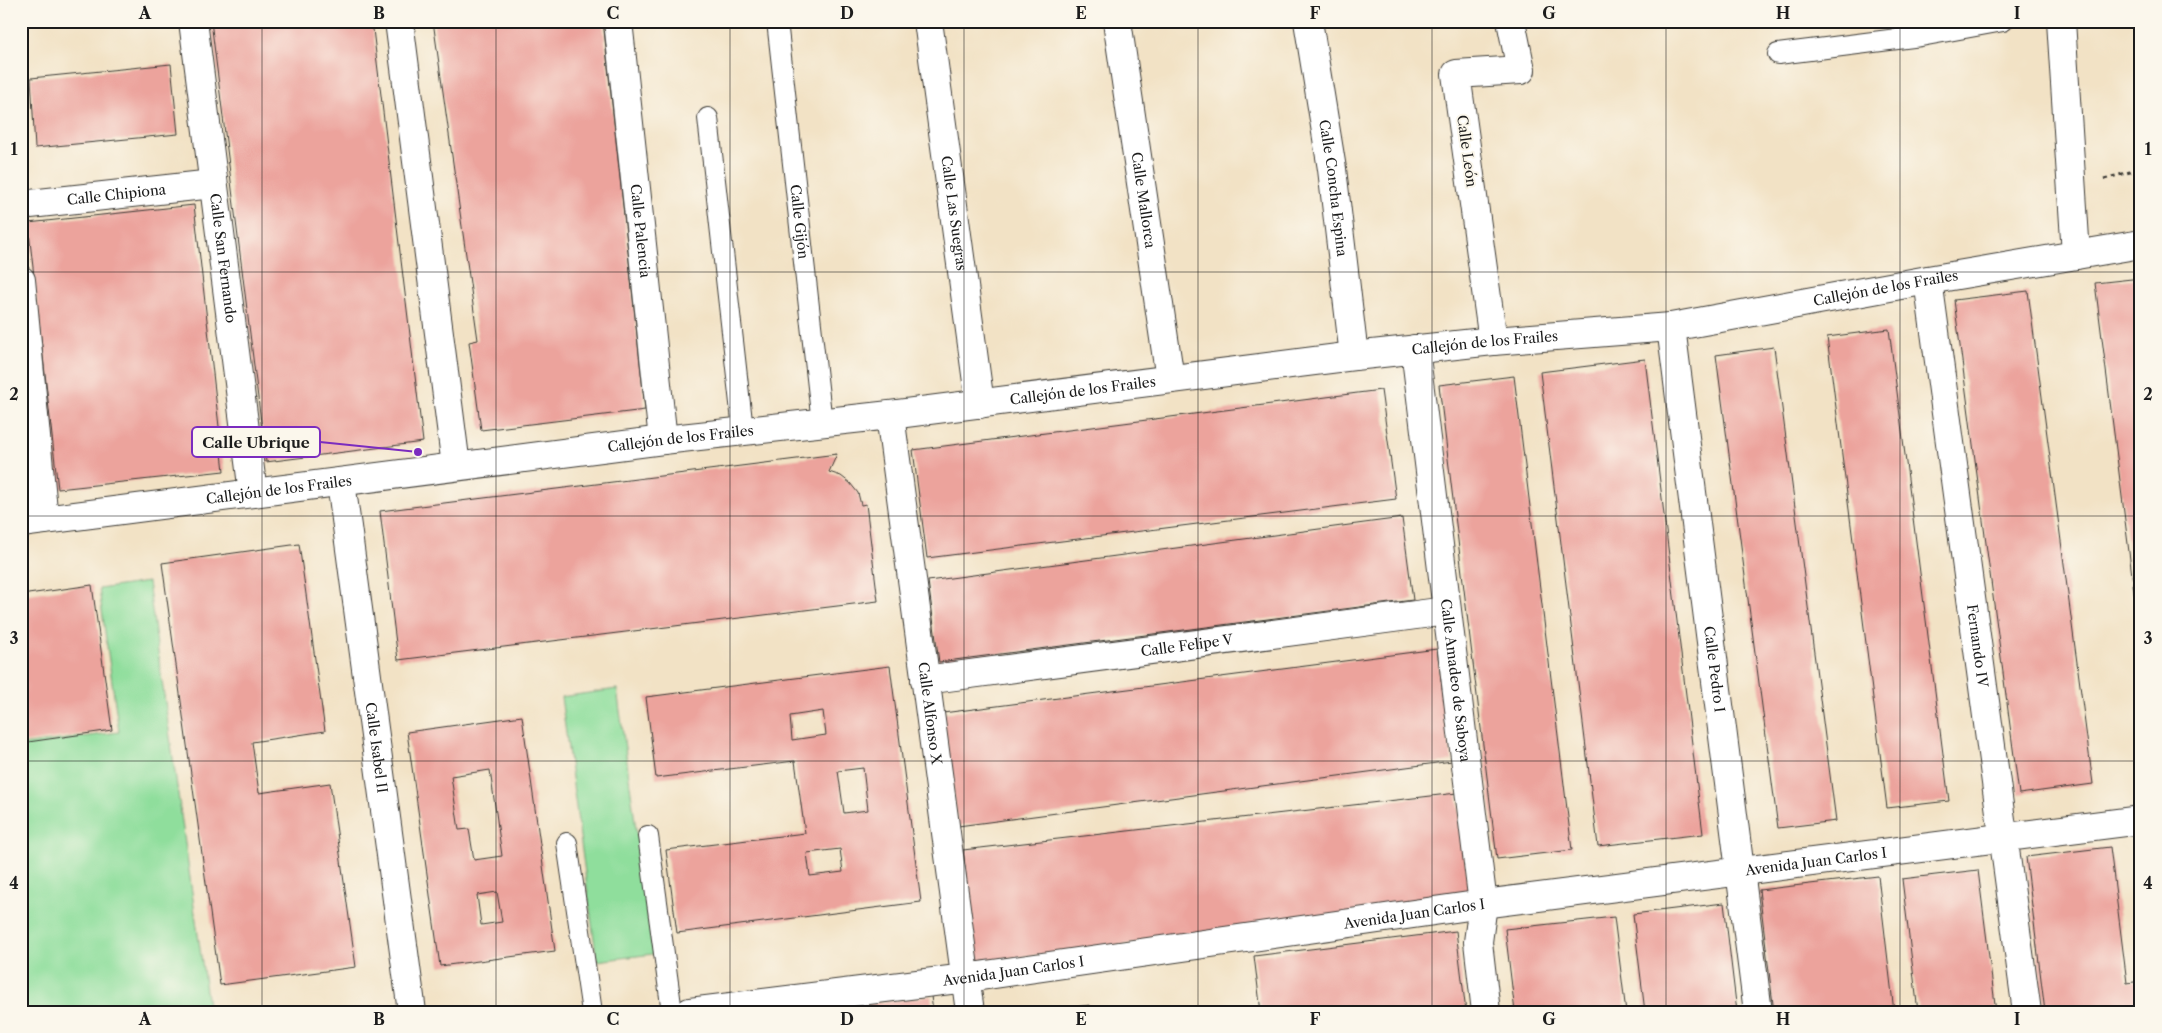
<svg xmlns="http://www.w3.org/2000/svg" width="2162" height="1033" viewBox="0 0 2162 1033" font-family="'Libre Caslon Text',serif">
	<rect width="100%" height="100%" fill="#fbf7ec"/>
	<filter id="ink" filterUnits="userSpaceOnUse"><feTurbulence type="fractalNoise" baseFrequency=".02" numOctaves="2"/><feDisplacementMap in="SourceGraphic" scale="10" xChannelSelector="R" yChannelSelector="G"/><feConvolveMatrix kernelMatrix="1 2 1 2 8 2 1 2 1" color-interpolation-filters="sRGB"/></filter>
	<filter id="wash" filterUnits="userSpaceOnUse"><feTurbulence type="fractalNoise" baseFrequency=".0096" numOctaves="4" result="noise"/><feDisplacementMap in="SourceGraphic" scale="20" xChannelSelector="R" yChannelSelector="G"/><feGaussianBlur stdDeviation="1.12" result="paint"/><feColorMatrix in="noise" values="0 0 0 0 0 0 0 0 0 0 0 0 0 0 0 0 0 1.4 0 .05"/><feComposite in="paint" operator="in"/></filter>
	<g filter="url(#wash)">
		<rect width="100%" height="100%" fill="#f2e2c5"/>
		<path fill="#8fde9c" stroke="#567d5c" d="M148,582L209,1012H21V745L119,732L99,589Z
			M617,689L653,954L597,961L561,697Z"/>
		<g id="blocks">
			<path fill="#eca39c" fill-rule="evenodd" d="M211,21H372L423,442L266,462Z
				M433,21H603L645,410L481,430L469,342L478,340Z
				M171,64L178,134L35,148L31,78Z
				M194,205L224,471L58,489L28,223Z
				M2141,278V639H2140L2095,283Z
				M2028,291L2093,784L2019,794L1954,300Z
				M1889,329L1949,801L1887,808L1827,337Z
				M1774,347L1836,821L1778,828L1716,355Z
				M1645,359L1703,834L1598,846L1540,372Z
				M1514,376L1572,850L1497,859L1439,385Z
				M1381,390L1396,499L927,558L913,450Z
				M837,454L829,472L841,476L850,483L858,493L861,505L866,504L878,601L398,660L380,511Z
				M1402,518L1413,600L939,662L928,581Z
				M299,544L325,731L252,742L259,793L330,783L356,967L220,985L162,563Z
				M92,585L112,730L21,743V595Z
				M1437,649L1452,761L958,826L943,713Z
				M890,666L921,902L677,933L666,850L805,833L795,761L656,778L646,697ZM823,711L826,735L792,740L790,716ZM863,768L868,810L844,813L838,771ZM840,849L843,872L810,876L807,853Z
				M522,716L555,951L440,966L407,732ZM490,770L502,856L474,860L469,829L459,830L451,776ZM497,892L502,922L481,925L477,895Z
				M1457,793L1471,904L976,962L963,850Z
				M2110,847L2127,983L2141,981V1012H2045L2026,857Z
				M1978,870L1996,1012H1918L1902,879Z
				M1878,876L1894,1012H1774L1759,890Z
				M1724,903L1737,1012H1645L1633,914Z
				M1614,917L1626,1012H1515L1505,929Z
				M1456,931L1466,1012H1261L1254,956Z
				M931,996L933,1012H814V1011Z
				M1090,1005L1091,1012H1043V1011Z"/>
		</g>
	</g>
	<g filter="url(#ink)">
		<use href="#blocks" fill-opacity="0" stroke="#3c3a35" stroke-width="1"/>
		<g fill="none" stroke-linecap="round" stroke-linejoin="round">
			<g stroke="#3c3a35" stroke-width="22">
				<g id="lane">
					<path id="s1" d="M777,21L822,423"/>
					<path d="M1778,54L1921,36L2003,21"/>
					<path d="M708,118L743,430"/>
					<path d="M648,836L672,1012"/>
					<path d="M567,843L592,1012"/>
				</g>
			</g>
			<g stroke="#3c3a35" stroke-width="30">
				<g id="street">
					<path id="s2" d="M193,21L253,493"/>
					<path d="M399,21L456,466"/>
					<path id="s3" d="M618,21L663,440"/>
					<path id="s4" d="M928,21L980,404"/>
					<path id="s5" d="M1117,21L1170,379"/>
					<path id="s6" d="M1308,21L1332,169L1354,356"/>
					<path d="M2061,21L2076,255"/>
					<path id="s7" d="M21,205L213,184"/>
					<path d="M21,280L44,520"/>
					<path id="s8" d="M1928,280L2027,1012"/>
					<path id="s9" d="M1671,327L1758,1012"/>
					<path d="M1493,341L1456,74L1521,70L1511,21"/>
					<path id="s10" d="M1415,349L1483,904L1478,942L1486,1012"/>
					<path id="s11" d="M890,415L970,1012"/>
					<path id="s12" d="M341,482L412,1012"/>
					<path id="s13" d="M21,523L663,440L890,415L1354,356L1493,341L1671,327L1928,280L2141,244"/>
					<path id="s14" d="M925,680L1446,611"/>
					<path id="s15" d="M690,1012L966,978L1483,904L2141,820"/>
				</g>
			</g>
			<path stroke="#3c3a35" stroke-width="3" stroke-dasharray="4 4" stroke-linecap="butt" d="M2104,179L2141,169"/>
			<use href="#lane" stroke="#fff" stroke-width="20"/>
			<use href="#street" stroke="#fff" stroke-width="28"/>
		</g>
	</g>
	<path fill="none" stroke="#1c1c1c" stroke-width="1" stroke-opacity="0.55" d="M262,21V1012M496,21V1012M730,21V1012M964,21V1012M1198,21V1012M1432,21V1012M1666,21V1012M1900,21V1012M21,272H2141M21,516H2141M21,761H2141"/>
	<g text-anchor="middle" stroke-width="4" stroke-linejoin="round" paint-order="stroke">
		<g font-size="14" fill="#1c1c1c" stroke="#fbf7ec">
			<text transform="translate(1467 151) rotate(82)" y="5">Calle León</text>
			<text dy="5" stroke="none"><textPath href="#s6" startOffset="169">Calle Concha Espina</textPath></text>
			<text dy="5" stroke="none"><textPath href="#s7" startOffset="96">Calle Chipiona</textPath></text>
			<text dy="5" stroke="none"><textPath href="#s5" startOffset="181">Calle Mallorca</textPath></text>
			<text dy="5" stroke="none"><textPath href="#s4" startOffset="194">Calle Las Suegras</textPath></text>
			<text dy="5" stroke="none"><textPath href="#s1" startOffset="202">Calle Gijón</textPath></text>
			<text dy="5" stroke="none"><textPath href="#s3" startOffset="211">Calle Palencia</textPath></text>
			<text dy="5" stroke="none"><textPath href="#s2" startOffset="239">Calle San Fernando</textPath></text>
			<text dy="5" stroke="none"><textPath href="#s13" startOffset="1880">Callejón de los Frailes</textPath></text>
			<text dy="5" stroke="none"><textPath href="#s13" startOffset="1475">Callejón de los Frailes</textPath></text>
			<text dy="5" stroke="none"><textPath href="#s13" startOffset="1070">Callejón de los Frailes</textPath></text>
			<text dy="5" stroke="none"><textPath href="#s13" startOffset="665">Callejón de los Frailes</textPath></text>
			<text dy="5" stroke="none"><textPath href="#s13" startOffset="260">Callejón de los Frailes</textPath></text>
			<text dy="5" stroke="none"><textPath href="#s14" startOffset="264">Calle Felipe V</textPath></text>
			<text dy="5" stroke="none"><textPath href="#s8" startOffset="369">Fernando IV</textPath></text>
			<text dy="5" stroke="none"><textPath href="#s9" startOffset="345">Calle Pedro I</textPath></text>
			<text dy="5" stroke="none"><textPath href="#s10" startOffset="334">Calle Amadeo de Saboya</textPath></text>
			<text dy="5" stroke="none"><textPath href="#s11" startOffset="301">Calle Alfonso X</textPath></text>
			<text dy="5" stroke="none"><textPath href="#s12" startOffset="268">Calle Isabel II</textPath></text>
			<text dy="5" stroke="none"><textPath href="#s15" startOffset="1136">Avenida Juan Carlos I</textPath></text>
			<text dy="5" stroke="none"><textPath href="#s15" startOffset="731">Avenida Juan Carlos I</textPath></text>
			<text dy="5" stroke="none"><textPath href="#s15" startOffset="326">Avenida Juan Carlos I</textPath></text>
		</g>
	</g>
	<path fill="none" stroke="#7b2cbf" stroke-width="2" d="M418 452L320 442"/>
	<circle fill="#7b2cbf" stroke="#fbf7ec" stroke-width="2" cx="418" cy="452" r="5"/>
	<rect fill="#fbf7ec" stroke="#7b2cbf" stroke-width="2" x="192" y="427" width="128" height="30" rx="5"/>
	<g font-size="15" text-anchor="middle" font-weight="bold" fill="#1c1c1c">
		<text x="256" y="448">Calle Ubrique</text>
	</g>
	<rect width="2162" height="1033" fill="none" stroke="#fbf7ec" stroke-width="55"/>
	<rect x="28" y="28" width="2106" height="978" fill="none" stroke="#1c1c1c" stroke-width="2"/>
	<g font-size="16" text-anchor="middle" font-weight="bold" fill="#1c1c1c">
		<text x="145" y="19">A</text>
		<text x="379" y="19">B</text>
		<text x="613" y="19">C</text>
		<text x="847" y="19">D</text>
		<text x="1081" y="19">E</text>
		<text x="1315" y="19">F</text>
		<text x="1549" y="19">G</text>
		<text x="1783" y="19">H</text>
		<text x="2017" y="19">I</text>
		<text x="14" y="155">1</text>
		<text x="2148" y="155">1</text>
		<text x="14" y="400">2</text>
		<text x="2148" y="400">2</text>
		<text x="14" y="644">3</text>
		<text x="2148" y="644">3</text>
		<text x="14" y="889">4</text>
		<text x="2148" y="889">4</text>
		<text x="145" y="1025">A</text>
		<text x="379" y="1025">B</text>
		<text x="613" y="1025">C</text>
		<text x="847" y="1025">D</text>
		<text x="1081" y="1025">E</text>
		<text x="1315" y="1025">F</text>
		<text x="1549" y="1025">G</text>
		<text x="1783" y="1025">H</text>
		<text x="2017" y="1025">I</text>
	</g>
</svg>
